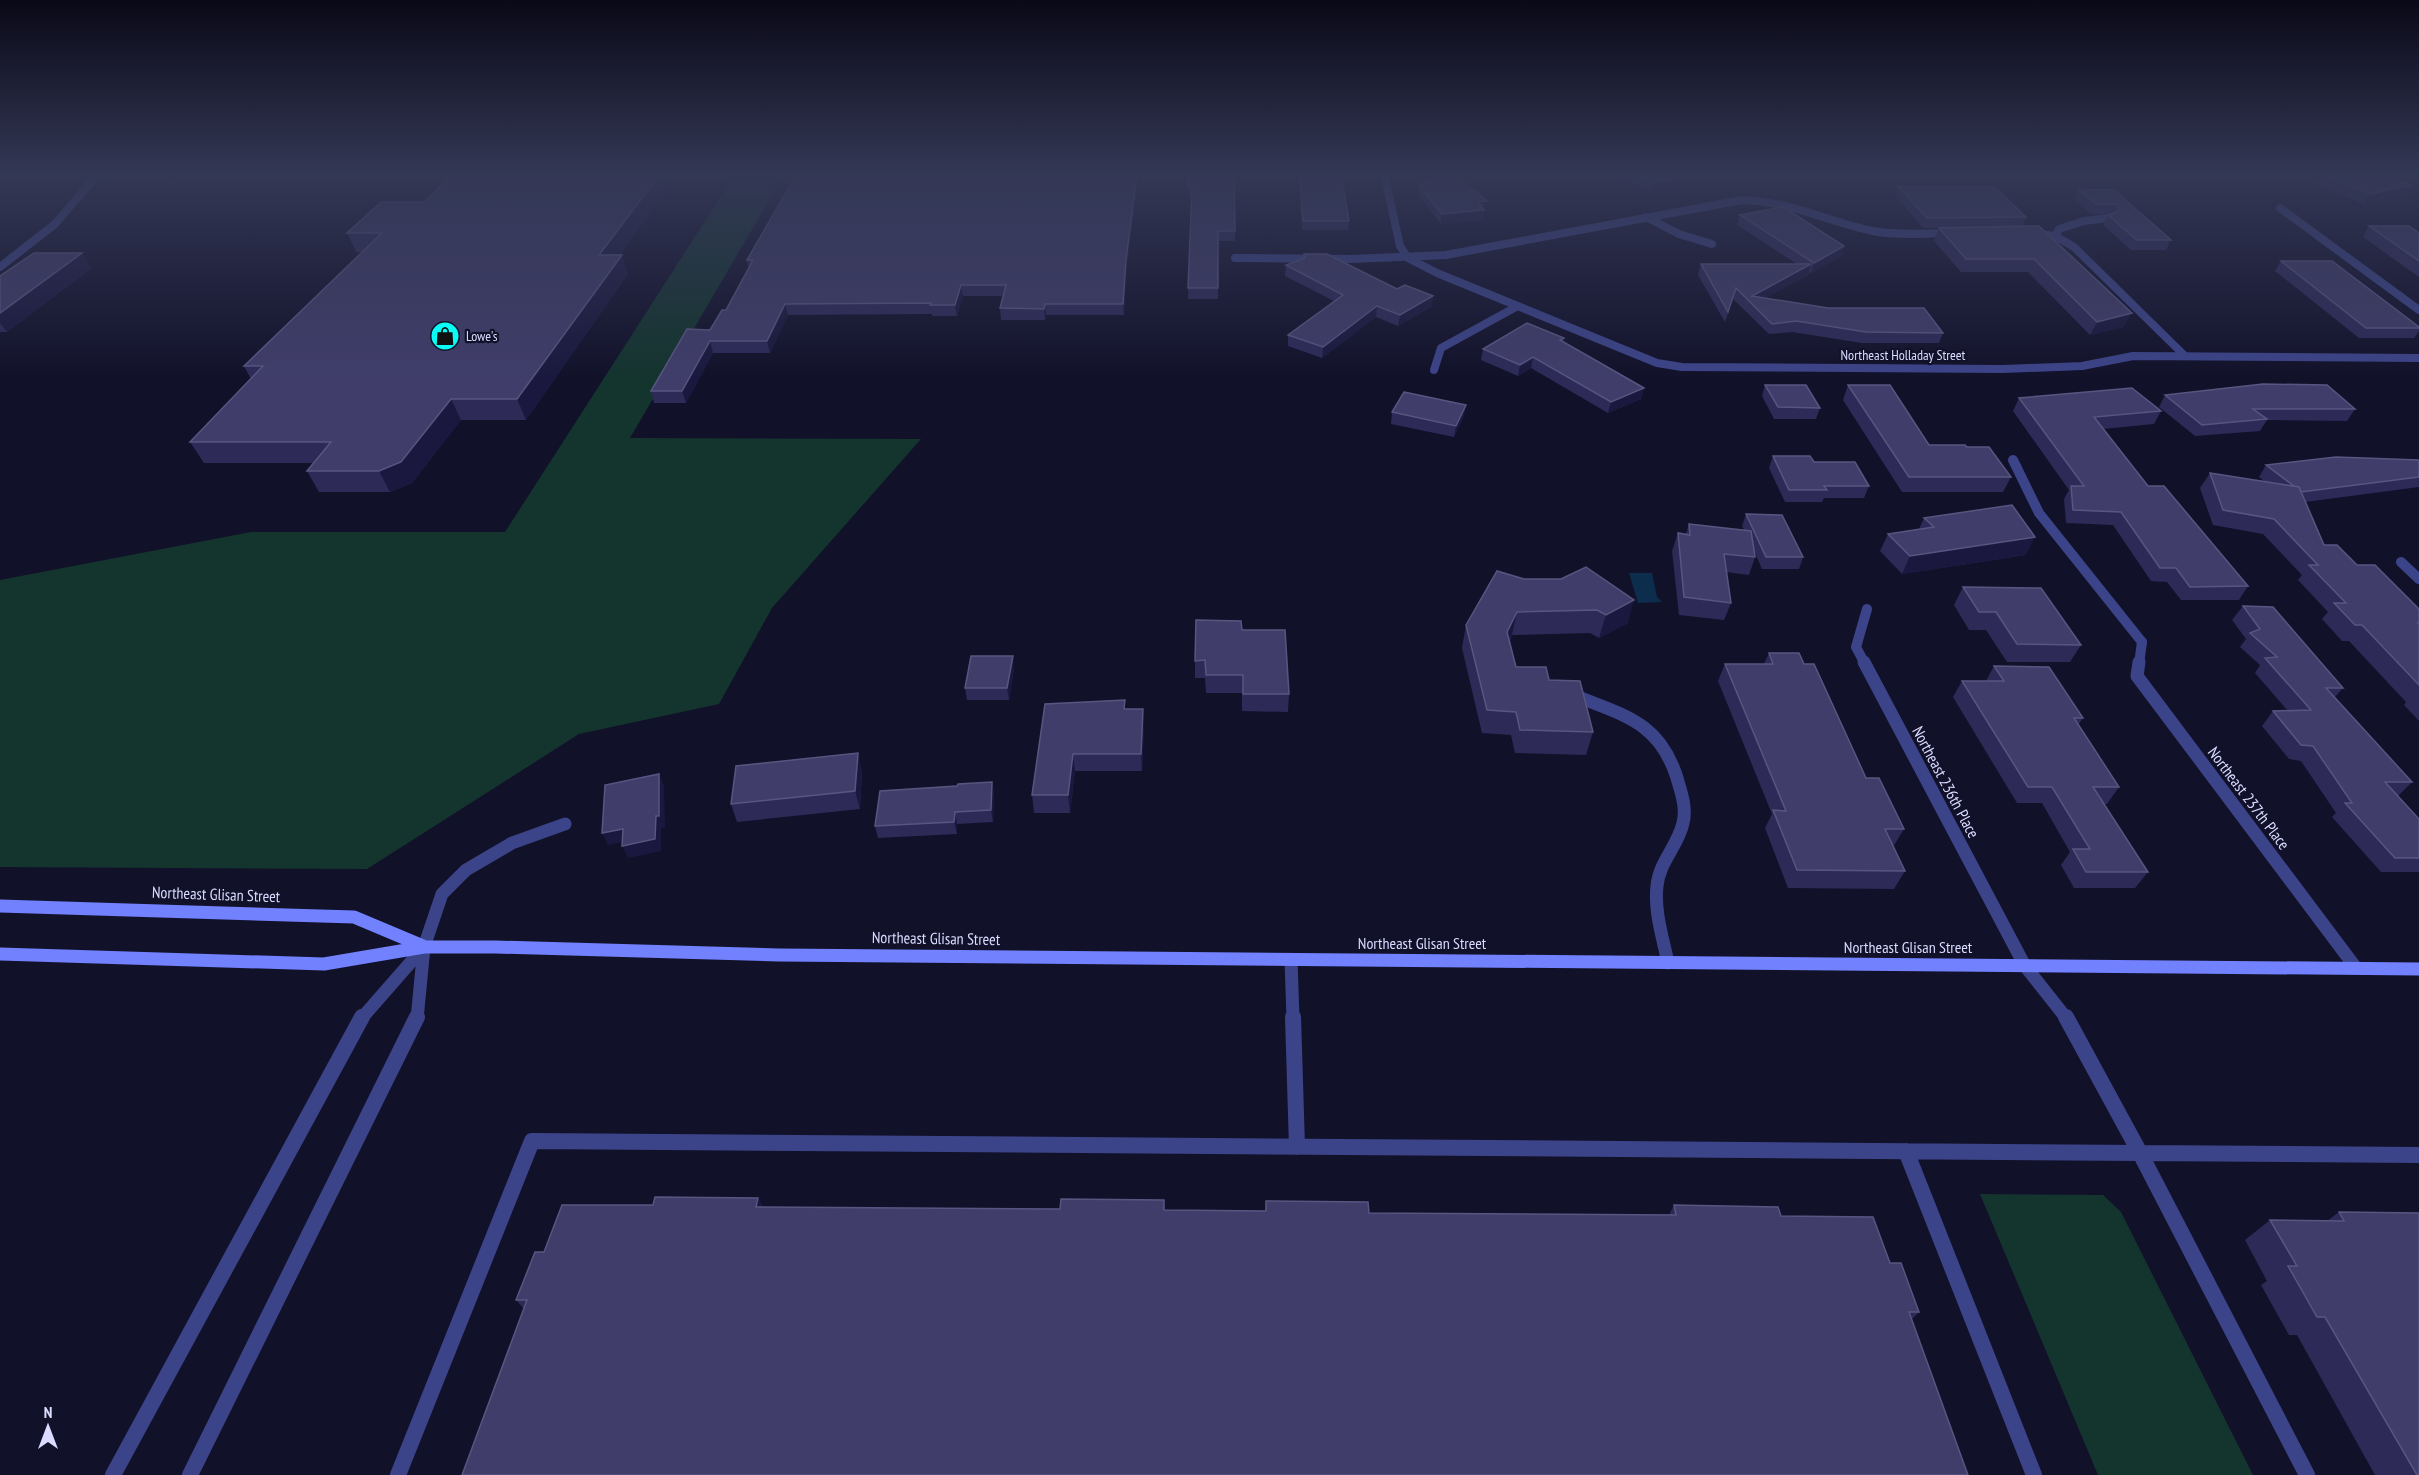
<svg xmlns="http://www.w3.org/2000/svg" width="2419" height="1475" viewBox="0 0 2419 1475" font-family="'PT Sans Narrow',sans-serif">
	<rect width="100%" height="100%" fill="#12112a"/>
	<path fill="#14342e" d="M736,173H785L630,438L921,439L772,608L719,704L579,734L367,869L0,867V580L251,532H505Z
		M1980,1194L2103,1195L2121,1212L2253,1475H2098Z"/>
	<path fill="#0d2d4d" d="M1629,573H1652L1657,597L1662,602L1638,603Z"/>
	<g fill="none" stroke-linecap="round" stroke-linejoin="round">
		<path stroke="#3c4489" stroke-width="8" d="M2055,236L2059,229L2084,221L2109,218"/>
		<path stroke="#3c4489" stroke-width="10" d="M2013,460L2039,513L2142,642"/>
		<path stroke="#3c4489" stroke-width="13" d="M1571,694C1621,715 1659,720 1677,778C1681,792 1687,808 1683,823C1678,846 1659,862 1657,886C1654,912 1663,938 1668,963
			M1291,960L1293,1019
			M2025,966L2067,1019
			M361,1019L424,947
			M417,1019L424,947L442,894L466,870L512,843L565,824"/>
		<path stroke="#3c4489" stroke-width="16" d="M1293,1017L1297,1147
			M2066,1017L2140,1153L2307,1475
			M1906,1151L2034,1475
			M113,1475L362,1017
			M190,1475L417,1017
			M398,1475L532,1141L2419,1155"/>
		<path stroke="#3c4489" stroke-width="8" d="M1384,173L1400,246L1408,258L1437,273L1657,363L1682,367L2003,369L2082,366L2133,356L2419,358
			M2280,208L2419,310
			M1646,217L1679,234L1712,244
			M2033,233L2055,236L2074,247L2185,356
			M1235,258L1351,259L1446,255L1742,200C1793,202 1826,221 1873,231C1898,236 1928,233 1953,233
			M1434,370L1441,348L1516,307"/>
		<path stroke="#3c4489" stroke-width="10" d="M2401,562L2419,579
			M1865,664L1856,647L1867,609
			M2139,664L2142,642"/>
		<path stroke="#3c4489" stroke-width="13" d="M1864,662L2025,966
			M2139,662L2137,676L2356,968"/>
		<path stroke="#3c4489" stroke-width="8" d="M0,267L55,224L99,173"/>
		<path stroke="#7281fe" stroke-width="13" d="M0,906L354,917L423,946
			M0,954L324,964L424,947H496L779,955L2419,969"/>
	</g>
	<path fill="#2d2a58" d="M141,173H190L185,180L173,184L142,175Z
		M216,173H704L702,174H678L620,255L628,274L526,420H461L412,483L390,492H319L307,471L313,463H204L190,442L251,379L244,366L363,252H356L347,233L424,202L452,174L217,175Z
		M797,173H1139L1126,271L1124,315H1046L1045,320H1001L1000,308L1003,296H963L957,316H932V314L788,315L770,353H713L686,403H654L651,391L710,330L726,310L749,268L747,260Z
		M1234,173L1235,241H1218V299H1188L1191,197H1188V188Z
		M1316,173H1341L1349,221L1348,230H1302L1299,185L1300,176H1316Z
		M1429,173H1452L1487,201L1483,220L1441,224L1418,195L1419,186L1431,180Z
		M1596,173H1727L1724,180L1651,191Z
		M2321,174L2411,185L2405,195L2364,204L2315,184Z
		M1898,186L2026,217L2022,227L2124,327L2090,335L2028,272H1961L1934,241L1939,228H1958H1923L1895,196Z
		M2079,190H2114L2171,240L2166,250H2131L2103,225L2108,215L2111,214H2091L2075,200Z
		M1740,215L1844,246L1841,256L1811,273L1809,272L1808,275L1765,298L1943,333L1939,343H1862L1792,332L1769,334L1733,299L1725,322L1698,275L1701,264H1797L1737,225Z
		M2369,226L2419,233V277L2363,237Z
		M1304,254L1397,289L1433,296L1431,307L1398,326L1376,317L1322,358L1288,346V335L1334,301L1285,276L1286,265L1304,258Z
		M2281,261L2419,327V331L2414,338H2359L2275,271Z
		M92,268L7,332H0V276Z
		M1564,338L1563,342L1644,388L1641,399L1608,413L1531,368L1518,376L1481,360L1483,349Z
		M1765,385L1820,408L1816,419H1774L1762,396Z
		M1848,385L1929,445L1967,447L2011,477L2003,492H1902L1843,400Z
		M2165,395L2355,409L2347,421L2267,420L2260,431L2195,436L2159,407Z
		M2019,398L2161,411L2154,424L2103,429L2148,486L2248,586L2239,600H2181L2167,582L2151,581L2113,525L2066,523L2064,499L2069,490L2013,411Z
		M1392,412L1464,416L1454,437L1391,424Z
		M1773,456L1814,462L1869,486L1864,498H1824L1822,502H1785L1769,468Z
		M2419,460V487L2305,502L2324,545L2357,565L2419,609V721L2404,705L2406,702L2349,641H2342L2322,619L2328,612L2298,580L2302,575L2263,534L2213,525L2200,488L2210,473L2265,482L2259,477L2266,465Z
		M1746,514L1803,557L1799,569H1762L1755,553V557L1749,575L1726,572L1731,603L1724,620L1679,615L1672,551L1678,533L1686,534L1689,524L1744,530L1742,526Z
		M1924,518L2026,555L1902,574L1880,551L1888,534L1919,529Z
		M1524,579H1561L1628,623L1599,638L1590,633L1512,635L1510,641L1516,667L1549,680L1593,732L1586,755L1515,753L1511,735L1482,733L1462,648L1466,625Z
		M1963,587L2081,645L2070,662H2007L1986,630H1969L1954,605Z
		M2243,606L2343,688L2335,697L2412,782L2398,796L2419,819V872H2381L2332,817L2336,813L2301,761L2289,759L2262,726L2273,711H2288L2255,673L2260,665L2240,647L2246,639L2232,620Z
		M1242,630L1289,694L1288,712L1242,711V693H1206L1205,678H1195V661Z
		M1769,653L1804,664L1866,778L1904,829L1893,847L1905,871L1894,889L1788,888L1765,828L1772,814L1718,681L1725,664H1764Z
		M1994,666L2083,718L2078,725L2119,787L2107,804H2104L2148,872L2135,888H2074L2061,865L2070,852L2042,803H2017L1953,697L1962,681H1986Z
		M1014,668L1009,700H967L965,688Z
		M1045,704L1125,709L1144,727L1142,771H1075L1070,813H1034L1032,795Z
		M862,771L860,809L737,822L731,804Z
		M992,782L994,794L993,822L957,824V834L878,838L875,826L957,786Z
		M758,1198L763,1207L1265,1211L1266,1201L1369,1213L1669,1215L1674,1205L1781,1216L1890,1263L1919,1312L1911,1320L524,1309L516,1300L544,1252L653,1205Z
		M2339,1212L2419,1213V1475H2375L2297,1335H2289L2261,1285L2267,1281L2245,1240L2270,1220L2327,1221Z"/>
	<path fill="#1a183e" d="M173,173H190L185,180L173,184L168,174Z
		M661,173H678V174L606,274L599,255Z
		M1137,173H1139L1126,271L1124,315L1123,304L1126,260Z
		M1715,173H1727L1724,180L1651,191L1654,182Z
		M2411,185L2405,195L2364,204L2370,194Z
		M1487,201L1483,220L1441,224L1442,214L1478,202Z
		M1844,246L1841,256L1811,273L1814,263Z
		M82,253L92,268L7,332L0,323V313Z
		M622,255L628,274L526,420L517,399Z
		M1811,264L1808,275L1753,305L1752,296Z
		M961,285L963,296L957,316L955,305Z
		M1433,296L1431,307L1398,326L1400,315Z
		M785,304L788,315L770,353L767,341Z
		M1045,304L1046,315L1045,320L1044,309Z
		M1377,306L1376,317L1322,358L1323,347Z
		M2132,313L2124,327L2090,335L2097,322Z
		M710,341L713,353L686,403L682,391Z
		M1533,357L1531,368L1518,376L1520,365Z
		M1644,388L1641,399L1608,413L1611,402Z
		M451,399L461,420L412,483L390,492L379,471Z
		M1466,405L1464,416L1454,437L1456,426Z
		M2035,537L2026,555L1902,574L1910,556Z
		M1634,600L1628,623L1599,638L1606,615Z
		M1517,612L1512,635L1502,655L1507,632Z
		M1013,656L1014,668L1009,700L1007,688Z
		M1143,709L1144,727L1142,771L1141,754Z
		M858,753L862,771L860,809L855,791Z
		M1073,754L1075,771L1070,813L1068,795Z
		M659,774L664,786L665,827L661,828V851L628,858L622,846L656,816Z
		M992,782L994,794L993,822L991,810Z
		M955,812L957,824V834L954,822Z
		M623,829L628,841L608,845L602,833Z
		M758,1198L769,1219L756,1207Z"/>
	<path fill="#403d6a" stroke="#585681" stroke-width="1.5" d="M454,173H661L599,255H622L517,399H451L401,462L379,471H307L331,442H190L263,366H244L382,233H347L381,202H424Z
		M797,173H1137L1126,260L1123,304H1045L1044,309L1000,308L1006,285H961L955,305H930L931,303L785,304L767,341H710L682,391H651L687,329L710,330L722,310H726L753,260H747Z
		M1188,173H1234L1235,231H1218V288H1188L1192,188H1188Z
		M1318,173H1341L1349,221H1303L1300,176H1318Z
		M1432,173H1452L1487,201L1478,202L1484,210L1442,214L1419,186L1434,178Z
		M1626,173H1715L1654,182Z
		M2329,173H2379L2411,185L2370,194L2321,174Z
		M1898,186L1995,187L2026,217L1927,218Z
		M2079,190H2114L2171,240H2137L2108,215L2118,212V204H2096Z
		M1783,207L1844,246L1814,263L1740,215Z
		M2039,226L2132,313L2097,322L2034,259H1966L1939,228Z
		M2369,226H2409L2419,233V261Z
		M34,253H82L0,313V276Z
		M1304,254H1327L1397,289L1405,285L1433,296L1400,315L1377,306L1323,347L1288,335L1343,295L1286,265L1305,258Z
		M2281,261H2332L2419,327V328H2366Z
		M1701,264H1811L1752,296L1828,308H1924L1943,333L1866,332L1796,321L1772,324L1736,288L1728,312Z
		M1527,323L1564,338L1560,340L1644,388L1611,402L1533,357L1520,365L1483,349Z
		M2263,384L2327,385L2355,409H2253L2267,419L2202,425L2165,395Z
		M1765,385H1806L1820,408L1778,407Z
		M1848,385H1890L1929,445H1965L1967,447H1989L2011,477H1909Z
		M2132,388L2161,411L2094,417L2148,486H2164L2248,586L2190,587L2176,568H2160L2121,512L2073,510L2071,486H2084L2019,398Z
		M1404,392L1466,405L1456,426L1392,412Z
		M1773,456H1810L1814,462H1855L1869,486H1824L1827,490H1789Z
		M2336,457L2419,460V477L2301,492L2299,487L2294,486L2266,465Z
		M2210,473L2299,487L2324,545H2337L2357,565H2375L2419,609V623H2418L2419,624V685L2362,625H2355L2334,603H2346L2309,565H2318L2274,519L2223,510Z
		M2012,505L2035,537L1910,556L1888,534L1934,527L1924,518Z
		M1746,514L1782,515L1803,557H1766Z
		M1689,524L1751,531L1755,557L1724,554L1731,603L1684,597L1678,533L1690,535Z
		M1586,567L1634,600L1606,615L1597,610L1517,612L1507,632L1516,667H1546L1549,680L1580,681L1593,732L1520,730L1516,712L1487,710L1466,625L1497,571L1524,579H1561Z
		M1963,587L2041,588L2081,645L2017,644L1996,612H1979Z
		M2243,606L2273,607L2343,688H2326L2412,782H2385L2419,819V858H2395L2345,803H2352L2313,746L2301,745L2273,711L2311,710L2265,658L2277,657L2250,633L2260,629Z
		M1196,620L1241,621L1242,630H1285L1289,694H1243V675H1206L1205,660L1195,661Z
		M1769,653H1799L1804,664H1814L1866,778H1879L1904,829H1885L1905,871L1797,870L1773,810L1786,811L1725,664H1773Z
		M971,656H1013L1007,688H965Z
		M1994,666L2049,667L2083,718H2074L2119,787H2093L2148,872H2086L2073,849H2090L2052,787H2028L1962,681H2004Z
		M1125,700L1124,709H1143L1141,754H1073L1068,795H1032L1045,704Z
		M858,753L855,791L731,804L736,766Z
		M659,774V816H656L655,839L622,846L623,829L602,833L605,785Z
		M992,782L991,810L955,812L954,822L875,826L880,791L957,786L958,784Z
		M655,1197L758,1198L756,1207L1060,1209L1061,1199L1164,1200V1210L1266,1211V1201L1368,1202L1369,1213L1676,1215L1674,1205L1778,1207L1781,1216L1873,1217L1890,1263H1901L1919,1312H1909L1968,1475H462L527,1300H516L535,1252H544L562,1205H653Z
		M2339,1212L2419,1213V1475H2417L2325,1317H2317L2288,1266H2297L2270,1220L2344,1221Z"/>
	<linearGradient id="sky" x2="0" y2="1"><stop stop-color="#0a0917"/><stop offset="0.46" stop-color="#333855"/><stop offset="1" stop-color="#333855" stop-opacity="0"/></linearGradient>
	<rect width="2419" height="379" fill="url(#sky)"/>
	<defs>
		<g id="shop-disc" transform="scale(1.5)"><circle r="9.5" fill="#07fdf5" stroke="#12112a"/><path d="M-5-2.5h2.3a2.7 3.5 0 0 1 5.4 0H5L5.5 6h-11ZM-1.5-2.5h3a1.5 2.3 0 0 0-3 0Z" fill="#111"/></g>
	</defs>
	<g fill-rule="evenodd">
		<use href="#shop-disc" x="445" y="336"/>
	</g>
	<g text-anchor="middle" stroke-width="4.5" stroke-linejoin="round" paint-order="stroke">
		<g font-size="14" fill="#dadbff" stroke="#12112a" text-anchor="start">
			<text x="466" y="341">Lowe's</text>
		</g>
		<g font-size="14" fill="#dadbff" stroke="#12112a">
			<text x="1903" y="360">Northeast Holladay Street</text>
		</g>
		<g font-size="16" fill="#dadbff" stroke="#12112a">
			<text transform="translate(1946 782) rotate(62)" y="6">Northeast 236th Place</text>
			<text transform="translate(2249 798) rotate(53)" y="6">Northeast 237th Place</text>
			<text transform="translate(216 894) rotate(2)" y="6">Northeast Glisan Street</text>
			<text transform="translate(936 938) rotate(1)" y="6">Northeast Glisan Street</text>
			<text x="1422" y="949">Northeast Glisan Street</text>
			<text x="1908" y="953">Northeast Glisan Street</text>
		</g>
	</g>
	<g transform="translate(48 1427)" stroke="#12112a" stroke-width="4.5" paint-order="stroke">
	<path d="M0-4.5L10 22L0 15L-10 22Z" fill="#dadbff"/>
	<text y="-9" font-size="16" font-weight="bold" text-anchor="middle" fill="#dadbff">N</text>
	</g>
</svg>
